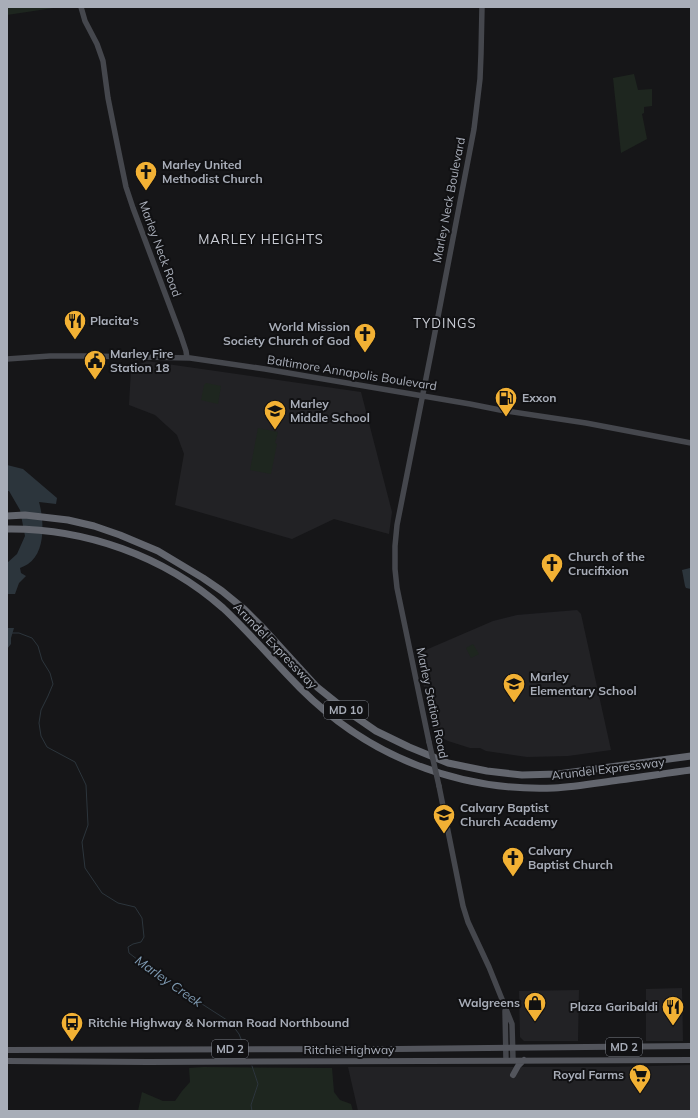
<svg xmlns="http://www.w3.org/2000/svg" width="698" height="1118" viewBox="0 0 698 1118" font-family="Mulish,sans-serif">
	<rect width="100%" height="100%" fill="#161618"/>
	<path fill="#222225" d="M146,361L361,392L392,512L389,534L334,519L292,539L175,505L184,454L177,435L155,415L129,405L131,369Z
		M577,610L581,614L611,750L568,756L527,757L486,751L480,748H470L448,741L435,734L433,730L418,659L421,652L493,621L517,615Z
		M682,988L683,1041H646V989Z
		M579,990L578,1041H524L520,1037L519,991Z
		M691,1065V1111H358L348,1067H613Z"/>
	<path fill="#1e261f" d="M7,7H60L7,15Z
		M634,74L638,90L652,89V106L644,107V113L642,114L647,139L621,153L613,78Z
		M206,383L221,386L218,404L201,400L204,385Z
		M258,428L278,432L275,443L277,444L271,474L250,470Z
		M473,644L479,654L471,658L466,648Z
		M203,1067L332,1068L334,1092L340,1100L351,1104L353,1111H138L142,1092L163,1101H175L182,1091L190,1082L189,1068Z"/>
	<path fill="#2c353c" d="M7,465L23,469L57,498L56,504L39,502C44,520 46,552 28,564C26,565 23,567 20,568L21,573L26,576L19,583L15,594H7V579L8,575L7,576V563L17,554L25,536L20,510L9,491H7Z
		M690,568L691,569V589L686,588L685,586L682,570Z
		M7,628H14L11,638V644L7,649Z"/>
	<g fill="none" stroke-linecap="round" stroke-linejoin="round">
		<path stroke="#2c353c" stroke-width="1" d="M12,633H19L32,638L38,646L42,660L50,673L53,684L48,696L41,710L39,723L41,736L47,747L75,762L86,785L88,825L82,842L85,868L102,893L118,903L135,907L142,918L144,937L141,942L133,944L128,947L129,953L160,977L230,1022L239,1034L243,1044
			M252,1111L251,1105L258,1084L252,1066"/>
		<path stroke="#45474d" stroke-width="5.5" d="M81,7L85,21L97,44L103,61L108,98L119,153L126,187L133,208L181,336L186,351L187,358
			M7,359L50,356H89L190,358L265,369L470,404L500,410L586,423L691,443
			M429,742L397,588L395,569V546L397,525L431,353L474,129L480,79L481,54L482,7
			M439,786L463,906L468,922L489,967L512,1024L513,1060
			M505,1011L506,1060"/>
		<path stroke="#53555c" stroke-width="6" d="M7,1050L398,1049L691,1046
			M7,1061L148,1062L691,1060
			M513,1075L518,1066L524,1060"/>
		<path stroke="#63666e" stroke-width="7" d="M7,516L25,515L68,520L94,526L120,535L158,551L203,578L222,591L244,609L264,629L317,687L347,711L376,731L409,747L448,763L487,771L522,775L558,774L691,756
			M7,529C85,528 164,556 223,608C250,633 274,662 300,688C333,721 371,747 414,764C459,782 506,790 554,788C576,787 597,783 619,780C643,777 667,773 691,770"/>
		<path stroke="#45474d" stroke-width="5.5" d="M429,742L439,786"/>
	</g>
	<defs>
		<g id="church-pin" transform="scale(1.15)"><path d="M0 17L-7.5 6A9.5 9.5 0 1 1 7.5 6Z" fill="#f2b134" stroke="#111113"/><path d="M-1.2-6h2.4v3.5h3.3v2.4h-3.3V6h-2.4V-.1h-3.3v-2.4h3.3Z" fill="#111"/></g>
		<g id="restaurant-pin" transform="scale(1.15)"><path d="M0 17L-7.5 6A9.5 9.5 0 1 1 7.5 6Z" fill="#f2b134" stroke="#111113"/><path d="M-5-6h1v4h1v-4h1v4h1v-4h1v5L-1.5 .5V6h-2V.5L-5-1ZM5-6V6H3V1.5H1.5Q1.5-4 5-6Z" fill="#111"/></g>
		<g id="civic-pin" transform="scale(1.15)"><path d="M0 17L-7.5 6A9.5 9.5 0 1 1 7.5 6Z" fill="#f2b134" stroke="#111113"/><path d="M-.6-6.5H3V-4.5H.6V-3L4-1V1h2V6H-6V1h2V-1L-.6-3ZM-1.2 2.5V6h2.4V2.5Z" fill="#111"/></g>
		<g id="fuel-pin" transform="scale(1.15)"><path d="M0 17L-7.5 6A9.5 9.5 0 1 1 7.5 6Z" fill="#f2b134" stroke="#111113"/><path d="M-5.5-6h7V0h2V4h1.3V-2.5L3-4.5l.8-.8L6-3V5H2.5V1h-1V6h-7ZM-4.2-4.7v3.2H.2V-4.7Z" fill="#111"/></g>
		<g id="school-pin" transform="scale(1.15)"><path d="M0 17L-7.5 6A9.5 9.5 0 1 1 7.5 6Z" fill="#f2b134" stroke="#111113"/><path d="M0-5L7-2L0 1L-7-2ZM-4 1L0 2.5L4 1V4Q0 6-4 4Z" fill="#111"/></g>
		<g id="shop-pin" transform="scale(1.15)"><path d="M0 17L-7.5 6A9.5 9.5 0 1 1 7.5 6Z" fill="#f2b134" stroke="#111113"/><path d="M-5-2.5h2.3a2.7 3.5 0 0 1 5.4 0H5L5.5 6h-11ZM-1.5-2.5h3a1.5 2.3 0 0 0-3 0Z" fill="#111"/></g>
		<g id="bus-pin" transform="scale(1.15)"><path d="M0 17L-7.5 6A9.5 9.5 0 1 1 7.5 6Z" fill="#f2b134" stroke="#111113"/><path d="M-5-6H5V4H4V6H2V4H-2V6H-4V4H-5ZM-3.5-4V0h7V-4ZM-3.5 1.2v1.5H-2V1.2ZM2 1.2v1.5H3.5V1.2Z" fill="#111"/></g>
		<g id="supermarket-pin" transform="scale(1.15)"><path d="M0 17L-7.5 6A9.5 9.5 0 1 1 7.5 6Z" fill="#f2b134" stroke="#111113"/><path d="M-6-5.5h2.5l.6 2H6L4.5 2H-2.5L-4.4-4H-6ZM-1.5 3.2a1.3 1.3 0 1 0 .1 0ZM3 3.2a1.3 1.3 0 1 0 .1 0Z" fill="#111"/></g>
	</defs>
	<g fill-rule="evenodd">
		<use href="#church-pin" x="146" y="172"/>
		<use href="#restaurant-pin" x="75" y="321"/>
		<use href="#church-pin" x="365" y="334"/>
		<use href="#civic-pin" x="95" y="361"/>
		<use href="#fuel-pin" x="506" y="398"/>
		<use href="#school-pin" x="275" y="411"/>
		<use href="#church-pin" x="552" y="564"/>
		<use href="#school-pin" x="514" y="684"/>
		<use href="#school-pin" x="444" y="815"/>
		<use href="#church-pin" x="513" y="858"/>
		<use href="#shop-pin" x="535" y="1003"/>
		<use href="#restaurant-pin" x="673" y="1007"/>
		<use href="#bus-pin" x="72" y="1023"/>
		<use href="#supermarket-pin" x="640" y="1075"/>
	</g>
	<g text-anchor="middle" stroke-width="4" stroke-linejoin="round" paint-order="stroke">
		<g fill="#111113" stroke="#7b7e86" stroke-width="1">
			<rect x="324" y="701" width="44" height="18" rx="3"/>
			<rect x="606" y="1038" width="36" height="18" rx="3"/>
			<rect x="212" y="1040" width="36" height="18" rx="3"/>
		</g>
		<g font-size="11" font-weight="bold" fill="#a8adb8">
			<text x="346" y="714">MD 10</text>
			<text x="624" y="1051">MD 2</text>
			<text x="230" y="1053">MD 2</text>
		</g>
		<g font-size="12" font-weight="bold" fill="#a8adb8" stroke="#111113" text-anchor="start">
			<text x="162" y="169">Marley United<tspan x="162" dy="14">Methodist Church</tspan></text>
			<text x="90" y="325">Placita's</text>
			<text x="350" y="331" text-anchor="end">World Mission<tspan x="350" dy="14">Society Church of God</tspan></text>
			<text x="110" y="358">Marley Fire<tspan x="110" dy="14">Station 18</tspan></text>
			<text x="522" y="402">Exxon</text>
			<text x="290" y="408">Marley<tspan x="290" dy="14">Middle School</tspan></text>
			<text x="568" y="561">Church of the<tspan x="568" dy="14">Crucifixion</tspan></text>
			<text x="530" y="681">Marley<tspan x="530" dy="14">Elementary School</tspan></text>
			<text x="460" y="812">Calvary Baptist<tspan x="460" dy="14">Church Academy</tspan></text>
			<text x="528" y="855">Calvary<tspan x="528" dy="14">Baptist Church</tspan></text>
			<text x="520" y="1007" text-anchor="end">Walgreens</text>
			<text x="658" y="1011" text-anchor="end">Plaza Garibaldi</text>
			<text x="88" y="1027">Ritchie Highway &amp; Norman Road Northbound</text>
			<text x="624" y="1079" text-anchor="end">Royal Farms</text>
		</g>
		<g font-size="12" fill="#a8adb8" stroke="#111113">
			<text transform="translate(449 200) rotate(-79)" y="4">Marley Neck Boulevard</text>
			<text transform="translate(160 249) rotate(70)" y="4">Marley Neck Road</text>
			<text transform="translate(352 373) rotate(9)" y="4">Baltimore Annapolis Boulevard</text>
			<text transform="translate(275 646) rotate(46)" y="4">Arundel Expressway</text>
			<text transform="translate(432 703) rotate(78)" y="4">Marley Station Road</text>
			<text transform="translate(608 769) rotate(-7)" y="4">Arundel Expressway</text>
			<text x="349" y="1054">Ritchie Highway</text>
		</g>
		<g font-size="13" letter-spacing="1" fill="#c9ccd4" stroke="#111113">
			<text x="261" y="244">MARLEY HEIGHTS</text>
			<text x="445" y="328">TYDINGS</text>
		</g>
		<g font-size="13" font-style="italic" fill="#7f9bb3" stroke="#111113">
			<text transform="translate(169 981) rotate(35)" y="5">Marley Creek</text>
		</g>
	</g>
	<rect width="698" height="1118" fill="none" stroke="#a8adb8" stroke-width="16"/>
</svg>
